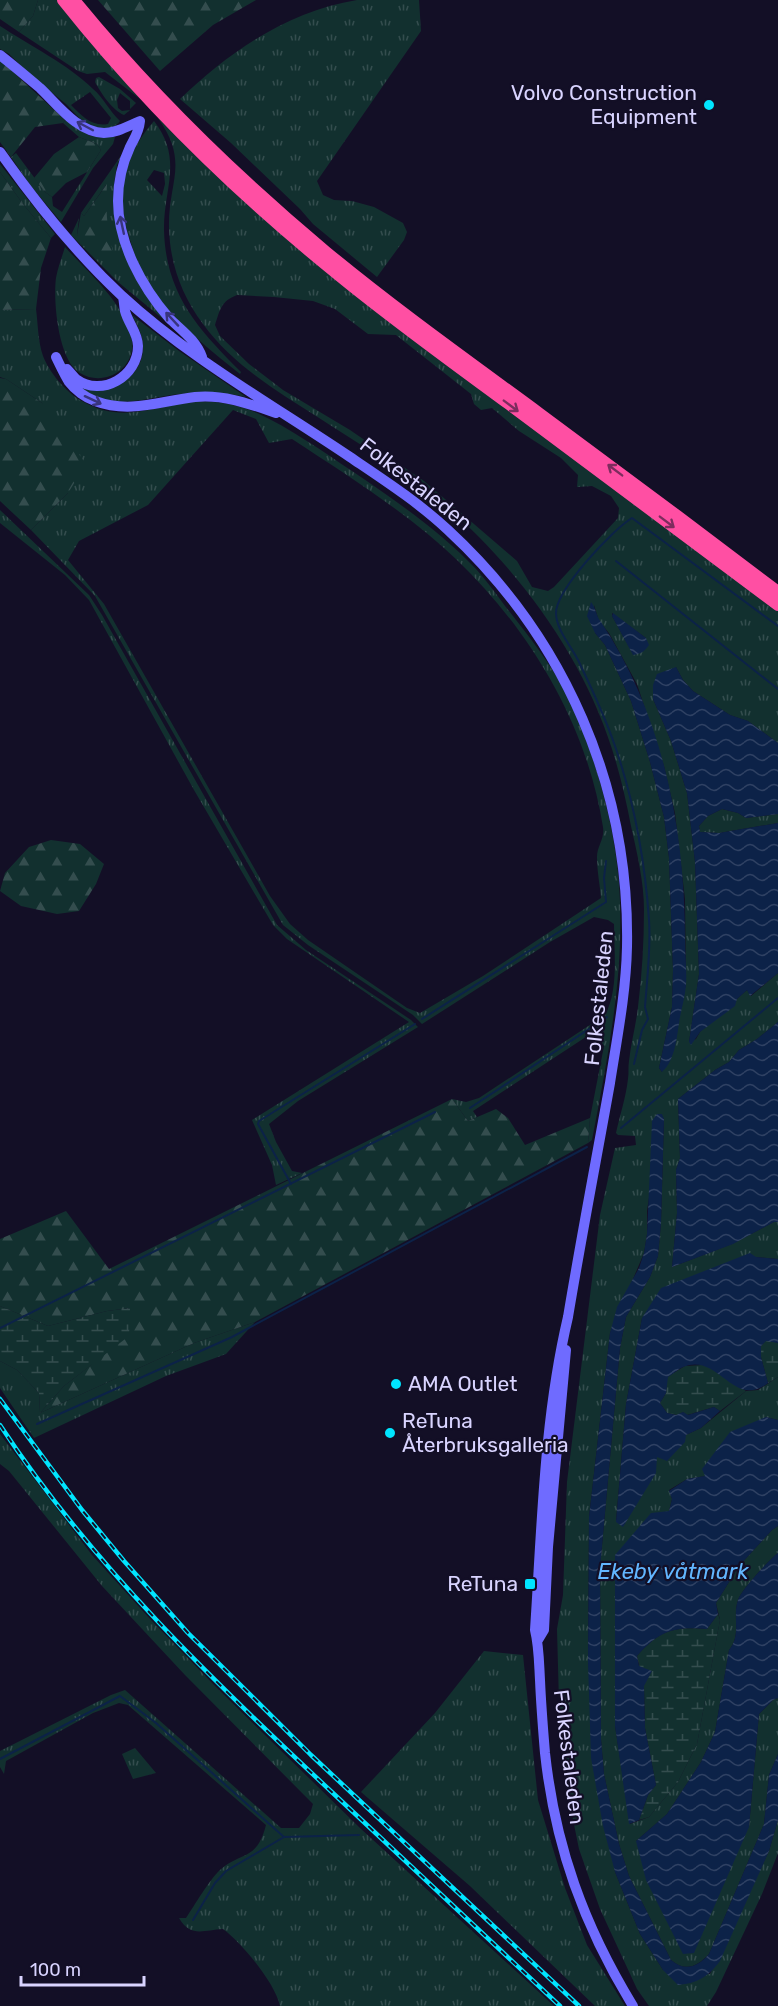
<svg xmlns="http://www.w3.org/2000/svg" width="778" height="2006" viewBox="0 0 778 2006" font-family="Rubik,sans-serif">
	<defs>
		<pattern id="grass-tufts" width="24" height="20" patternUnits="userSpaceOnUse" patternTransform="scale(1.5)"><rect width="24" height="20" fill="#12302f"/><path d="M3 7l-1-3M5 7V3M7 7l1-3M15 17l-1-3M17 17v-4M19 17l1-3" fill="none" stroke="#344d4e"/></pattern>
		<pattern id="forest-firs" width="22" height="20" patternUnits="userSpaceOnUse" patternTransform="scale(1.5)"><rect width="22" height="20" fill="#12302f"/><path d="M5 1l3.5 6h-7zM16 11l3.5 6h-7z" fill="#344d4e"/></pattern>
		<pattern id="wetland-marsh" width="20" height="14" patternUnits="userSpaceOnUse" patternTransform="scale(1.5)"><rect width="20" height="14" fill="#12302f"/><path d="M1 5h8M5 5V1M11 12h8M15 12V8" fill="none" stroke="#344d4e"/></pattern>
		<pattern id="water-waves" width="16" height="10" patternUnits="userSpaceOnUse" patternTransform="scale(1.5)"><rect width="16" height="10" fill="#0c2248"/><path d="M0 5q4-4 8 0t8 0" fill="none" stroke="#2f4163"/></pattern>
	</defs>
	<rect width="100%" height="100%" fill="#130f26"/>
	<path fill="url(#grass-tufts)" fill-rule="evenodd" d="M38,0H58L140,99L105,72L87,74L78,71L19,32L33,16Z
		M357,0H419L421,31L317,181L323,195L334,200L352,201L374,207L403,223L407,232L404,240L377,277L313,224L300,209L231,143L180,99C229,52 288,11 357,0Z
		M0,26C29,45 69,65 93,89C104,98 109,111 120,121C114,130 101,130 91,125C80,121 74,112 66,104C46,88 27,72 9,54L0,49ZM90,92L111,118L108,124C92,127 82,116 71,105Z
		M99,77L120,89L136,103L130,109V101L120,93L117,100L118,108L122,111L130,110L124,115C112,110 101,93 95,82L96,78Z
		M159,116L476,386L778,611V743L748,721L730,715L693,691L683,680L676,667L653,699L671,741L687,793L695,862L699,974L689,1042L696,1039L700,1032L747,990L751,996L778,973V1022L757,1039L739,1050L729,1062L715,1070L678,1099L680,1158L676,1170L677,1213L672,1267L732,1244L774,1222H778V1259L756,1257L642,1318L626,1404L616,1521L657,1457L686,1435L701,1428L746,1391L758,1390L778,1377V1420L766,1417L705,1476L687,1479L669,1490L672,1499L615,1726L630,1824L649,1817L678,1782L697,1744L720,1620L716,1603L739,1566L772,1530L778,1526V1553C769,1560 741,1590 738,1600C732,1617 742,1634 729,1650L715,1732L701,1762L667,1814L636,1841L749,1827L759,1714L773,1700L778,1698V1754L769,1775L764,1824L709,1954C697,1967 685,1972 671,1960L629,1876L619,1844L604,1774L601,1739L600,1568L620,1348L626,1317L650,1277L658,1256L661,1223L664,1119L661,1114L647,1211V1234L644,1253L610,1333L589,1517L588,1662L615,1872L640,1934L663,1970L710,1974L769,1851L778,1820V1853L762,1894L716,1992L707,2006H649L637,1989L600,1909L579,1849L568,1795L559,1702L557,1629L563,1595L567,1482L600,1215L615,1148L636,1145L635,1136L618,1135L616,1133C620,1115 626,1097 628,1079C629,1073 628,1067 629,1061C631,1043 636,1025 638,1007C642,975 644,942 644,910C644,882 637,853 631,826C626,800 620,774 612,749C581,650 508,554 427,491C392,463 353,440 316,416C275,390 232,364 203,324C182,296 170,264 169,228C168,181 190,163 158,118ZM237,295L274,297L313,301L335,309L368,334L396,335L471,394L474,404L481,410L492,408L519,431L561,458L578,475L577,487L592,486L611,496L619,508L618,518L554,587L548,591L532,587L517,561L424,481L350,430L283,390L249,364L220,336L215,325C220,310 221,301 237,295ZM594,605L599,621L609,633L637,684L664,766L675,813L685,899L686,985L662,1072L659,1068L672,1007L673,970L669,858L664,817L650,762L631,701L605,645L595,633ZM612,613L646,638L633,654L612,616Z
		M65,120L90,136L115,137L113,144L93,168L61,222L30,185L11,157L16,153L45,192L52,197L53,206L62,212L101,150L97,144L79,137L63,123Z
		M154,121C184,160 163,189 164,231C166,295 199,330 241,372L240,374C204,345 164,314 142,272C136,261 133,248 129,237C115,194 124,155 154,121ZM154,170L164,173L165,184L162,196L147,180Z
		M123,153L117,165L114,184L121,240L174,328L118,282L71,235L79,218L77,235L111,248L106,227V185L84,216L81,213Z
		M0,164L55,234L51,238L23,204L0,172Z
		M65,247C84,268 116,296 126,323C129,330 134,342 132,349C129,373 101,386 80,373C58,361 53,300 56,278C58,267 62,257 65,247Z
		M36,309C38,324 38,342 43,356C49,372 65,391 80,400C122,425 151,406 194,402C214,400 239,405 257,413C290,428 322,451 352,471C396,501 440,531 476,569C487,581 496,594 505,606C527,634 549,661 566,693C596,754 618,834 620,902C623,983 607,1061 592,1140L588,1143L590,1118L604,1046L595,1031L473,1111L477,1117L468,1121L452,1099L466,1102L479,1098L605,1015C619,990 614,952 614,924L608,920L594,917L550,942L422,1024L413,1015L308,945L283,925L95,596L31,530L68,493L42,403L6,379L0,377V310ZM233,410L256,419L269,443L292,439C348,476 408,513 457,560C531,631 587,725 603,827C605,839 597,846 597,857C597,871 600,885 601,898L483,976L420,1013L407,1008L308,940L290,924L270,896L104,604L68,560L79,541L148,505Z
		M132,315L179,351L246,397C224,392 202,392 180,394C146,397 109,414 80,386C108,397 144,379 143,346C143,335 137,325 132,315Z
		M0,510L89,595L102,615L277,925L306,950L411,1020L418,1027L298,1101L269,1124L276,1142L292,1171L302,1173L276,1185L272,1165L252,1120L409,1022L287,939L273,925L194,790L89,600L65,575L0,523Z
		M722,809L738,813L746,818L778,814V823L719,833L700,832L699,826L708,816Z
		M255,1322L226,1354L166,1376L34,1438L0,1388V1361L17,1370L39,1393L40,1413L194,1343Z
		M0,1434L92,1555L151,1620L215,1686L360,1828L554,2006H280C275,1983 242,1943 223,1929C203,1930 191,1938 179,1918H186C195,1905 209,1880 220,1870C242,1851 257,1861 266,1825L128,1705L119,1703L93,1713L6,1761L4,1774L0,1767V1751L111,1695L125,1690L281,1828H299L310,1814L313,1804L185,1675L102,1586L9,1471L0,1464Z
		M484,1651L523,1655L538,1800L565,1888L587,1945L625,2006H595L470,1886L361,1792L435,1713Z
		M135,1748L156,1773L133,1779L122,1754Z"/>
	<path fill="url(#forest-firs)" d="M0,0H38L33,16L19,32L0,19Z
		M98,0H256L213,25L160,71Z
		M0,60L65,120L63,123L35,127L11,157L0,142Z
		M79,137L97,144L101,150L87,172L66,183L52,197L45,192L34,178L54,154Z
		M0,172L23,204L51,238L41,268L36,309L0,310Z
		M107,184C105,219 108,239 120,273H116L77,235L81,213L84,216Z
		M0,378L6,379L42,403L86,464L68,493L31,530L0,501Z
		M51,840L80,844L104,864L96,884L79,911L57,914L21,906L0,891L5,873L29,847Z
		M452,1099L468,1121L496,1109L508,1118L525,1145L590,1118L588,1143L255,1322L194,1343L40,1413L64,1386L91,1365L130,1308L107,1311L48,1326L0,1306V1239L66,1211L109,1269Z"/>
	<path fill="url(#wetland-marsh)" d="M0,1306L48,1326L107,1311L130,1308L129,1336L64,1386L40,1413L39,1393L17,1370L0,1361Z
		M766,1340L778,1343V1377L768,1383L761,1357V1346Z
		M702,1365L709,1367L746,1391L720,1411L714,1407L687,1415L683,1412L677,1415L667,1413L660,1403L666,1393L667,1377L685,1366Z
		M718,1614L720,1620L697,1744L678,1782L649,1817L639,1820L648,1795L656,1785L645,1728L644,1686L637,1656C659,1631 673,1626 707,1629Z"/>
	<path fill="url(#water-waves)" d="M591,602C596,608 596,616 601,622C663,715 685,829 685,940C685,955 687,970 686,985C685,996 682,1007 680,1017C677,1034 676,1060 662,1072L659,1068L672,1007L673,970L669,858L664,817L650,762L631,701L605,645L595,633L587,616Z
		M613,613L646,638L649,645C645,651 641,654 633,655L612,616Z
		M676,667L683,680L693,691L730,715L748,721L778,743V814L746,818L738,813L722,809L708,816L699,826L700,832L719,833L778,823V973L750,996L747,990L737,999L735,1006L700,1032L691,1045L689,1042L699,974L695,862L687,793L671,741L653,699V685L657,674Z
		M778,1022V1222H774L733,1244L672,1267L677,1213L676,1170L680,1158L678,1099L715,1070L729,1062L739,1050L757,1039Z
		M657,1114H662L664,1119L661,1223L658,1256L650,1277L626,1317L620,1348L600,1568L601,1739L604,1774L619,1844L629,1876L671,1960C685,1972 698,1967 709,1954L764,1824L769,1775L778,1754V1820L769,1851L720,1961C708,1977 698,1983 678,1985L663,1970L640,1934L615,1872L603,1826L591,1758L588,1662L589,1517L610,1333L617,1307L639,1268L644,1253L647,1234L652,1121Z
		M750,1253L756,1257L778,1259V1343L766,1341L761,1346V1357L768,1383C733,1410 719,1352 683,1367C678,1369 673,1374 668,1377L666,1393L660,1403L667,1413L676,1415L683,1412L688,1415L714,1407L720,1411L701,1428L686,1435L685,1442L667,1461L657,1457L656,1473L623,1527L616,1522L626,1404L642,1318L661,1288Z
		M766,1417L778,1420V1526L772,1530L739,1566L716,1603L718,1614L707,1629C674,1626 659,1631 637,1656L639,1666L652,1671L644,1686L645,1728L656,1785L648,1795L639,1820L629,1824L615,1726V1555L651,1513L669,1511L672,1499L669,1491L687,1479L705,1476L702,1469L730,1432Z
		M778,1553V1698L773,1700L759,1714L749,1827L694,1953L683,1954L646,1880L636,1841L667,1814L701,1762L715,1732L729,1650C742,1634 732,1617 738,1600C741,1590 769,1560 778,1553Z"/>
	<g fill="none" stroke-linecap="round" stroke-linejoin="round">
		<path stroke="#0c2248" stroke-width="2" d="M616,561L778,689
			M422,1019L606,902L604,878L606,861
			M634,1064L642,1030L648,1019L645,1007C647,979 651,949 649,920C645,862 634,801 615,746C605,717 592,689 579,662C572,647 556,630 556,613C556,590 612,530 632,518L778,626
			M470,1108L607,1017
			M621,1128L778,998
			M291,1184L258,1124L259,1121L415,1024
			M0,1328L435,1112
			M37,1424L232,1337L587,1147
			M0,1759L120,1696L156,1723L284,1837L359,1835
			M193,1920L215,1883L226,1871L284,1837"/>
		<path stroke="#6f6bff" stroke-width="10" d="M0,55C14,66 27,77 40,88C58,105 77,132 104,133C117,133 128,126 140,121C139,132 135,137 130,147C122,164 118,182 118,201C118,243 142,287 169,318C181,330 196,340 202,357
			M0,152C36,203 75,252 121,295C189,358 273,405 350,457C384,480 418,502 448,530C565,638 630,787 627,947C626,993 617,1038 610,1083C596,1161 581,1239 568,1317C544,1419 542,1525 535,1630C539,1646 539,1663 540,1680C541,1704 543,1729 545,1753C555,1846 584,1926 633,2006
			M56,357C60,365 64,374 69,382C75,390 86,398 95,401C130,414 160,401 195,397C223,394 250,404 276,413
			M67,369C70,372 73,376 76,379C102,398 138,376 138,346C138,333 128,323 125,311C124,306 124,301 123,297
			M538,1640L544,1630L548,1547L566,1350"/>
		<path stroke="#ff4fa3" stroke-width="12" d="M63,0C144,102 238,194 340,276C395,321 452,362 509,404C599,471 688,538 778,605
			M74,0C149,92 235,176 326,252C395,309 468,361 540,414C620,473 699,532 778,592"/>
		<g stroke="#00e5ff" stroke-width="4.5">
			<path id="rail" d="M0,1399L82,1510L124,1561L188,1633L311,1755L579,2006
				M0,1425C92,1565 213,1681 335,1795C410,1865 485,1936 560,2006"/>
		</g>
		<use href="#rail" stroke="#130f26" stroke-width="2" stroke-dasharray="7" stroke-linecap="butt"/>
	</g>
	<defs><path id="oneway-shaft" d="M-6 0H5M1.5-3L5.5 0L1.5 3" fill="none" stroke-width="1.6" stroke-linecap="round" stroke-linejoin="round" transform="scale(1.5)"/></defs>
	<g stroke="#38347d">
		<use href="#oneway-shaft" transform="translate(85 126) rotate(-152)"/>
		<use href="#oneway-shaft" transform="translate(122 225) rotate(-102)"/>
		<use href="#oneway-shaft" transform="translate(172 319) rotate(-133)"/>
		<use href="#oneway-shaft" transform="translate(93 400) rotate(25)"/>
	</g>
	<g stroke="#7d2c5e">
		<use href="#oneway-shaft" transform="translate(511 406) rotate(37)"/>
		<use href="#oneway-shaft" transform="translate(615 470) rotate(-143)"/>
		<use href="#oneway-shaft" transform="translate(667 522) rotate(37)"/>
	</g>
	<g fill="#00e5ff" stroke="#130f26" stroke-width="2">
		<circle cx="709" cy="105" r="6"/>
		<circle cx="396" cy="1384" r="6"/>
		<circle cx="390" cy="1433" r="6"/>
		<rect x="524" y="1578" width="12" height="12" rx="3"/>
	</g>
	<g text-anchor="middle" stroke-width="4.5" stroke-linejoin="round" paint-order="stroke">
		<g font-size="21" fill="#d9d4ff" stroke="#130f26" text-anchor="end">
			<text x="697" y="100">Volvo Construction<tspan x="697" dy="24">Equipment</tspan></text>
			<text x="408" y="1391" text-anchor="start">AMA Outlet</text>
			<text x="402" y="1428" text-anchor="start">ReTuna<tspan x="402" dy="24">Återbruksgalleria</tspan></text>
			<text x="518" y="1591">ReTuna</text>
		</g>
		<g font-size="21" fill="#d9d4ff" stroke="#130f26">
			<text transform="translate(416 484) rotate(38)" y="7">Folkestaleden</text>
			<text transform="translate(599 998) rotate(-84)" y="7">Folkestaleden</text>
			<text transform="translate(569 1757) rotate(83)" y="7">Folkestaleden</text>
		</g>
		<g font-size="22" font-style="italic" fill="#62b6ff" stroke="#130f26">
			<text x="673" y="1579">Ekeby våtmark</text>
		</g>
	</g>
	<path d="M21 1976v9h123v-9" fill="none" stroke="#d9d4ff" stroke-width="3"/>
	<text x="30" y="1976" font-size="18" fill="#d9d4ff" stroke="#130f26" stroke-width="4.5" paint-order="stroke">100 m</text>
</svg>
